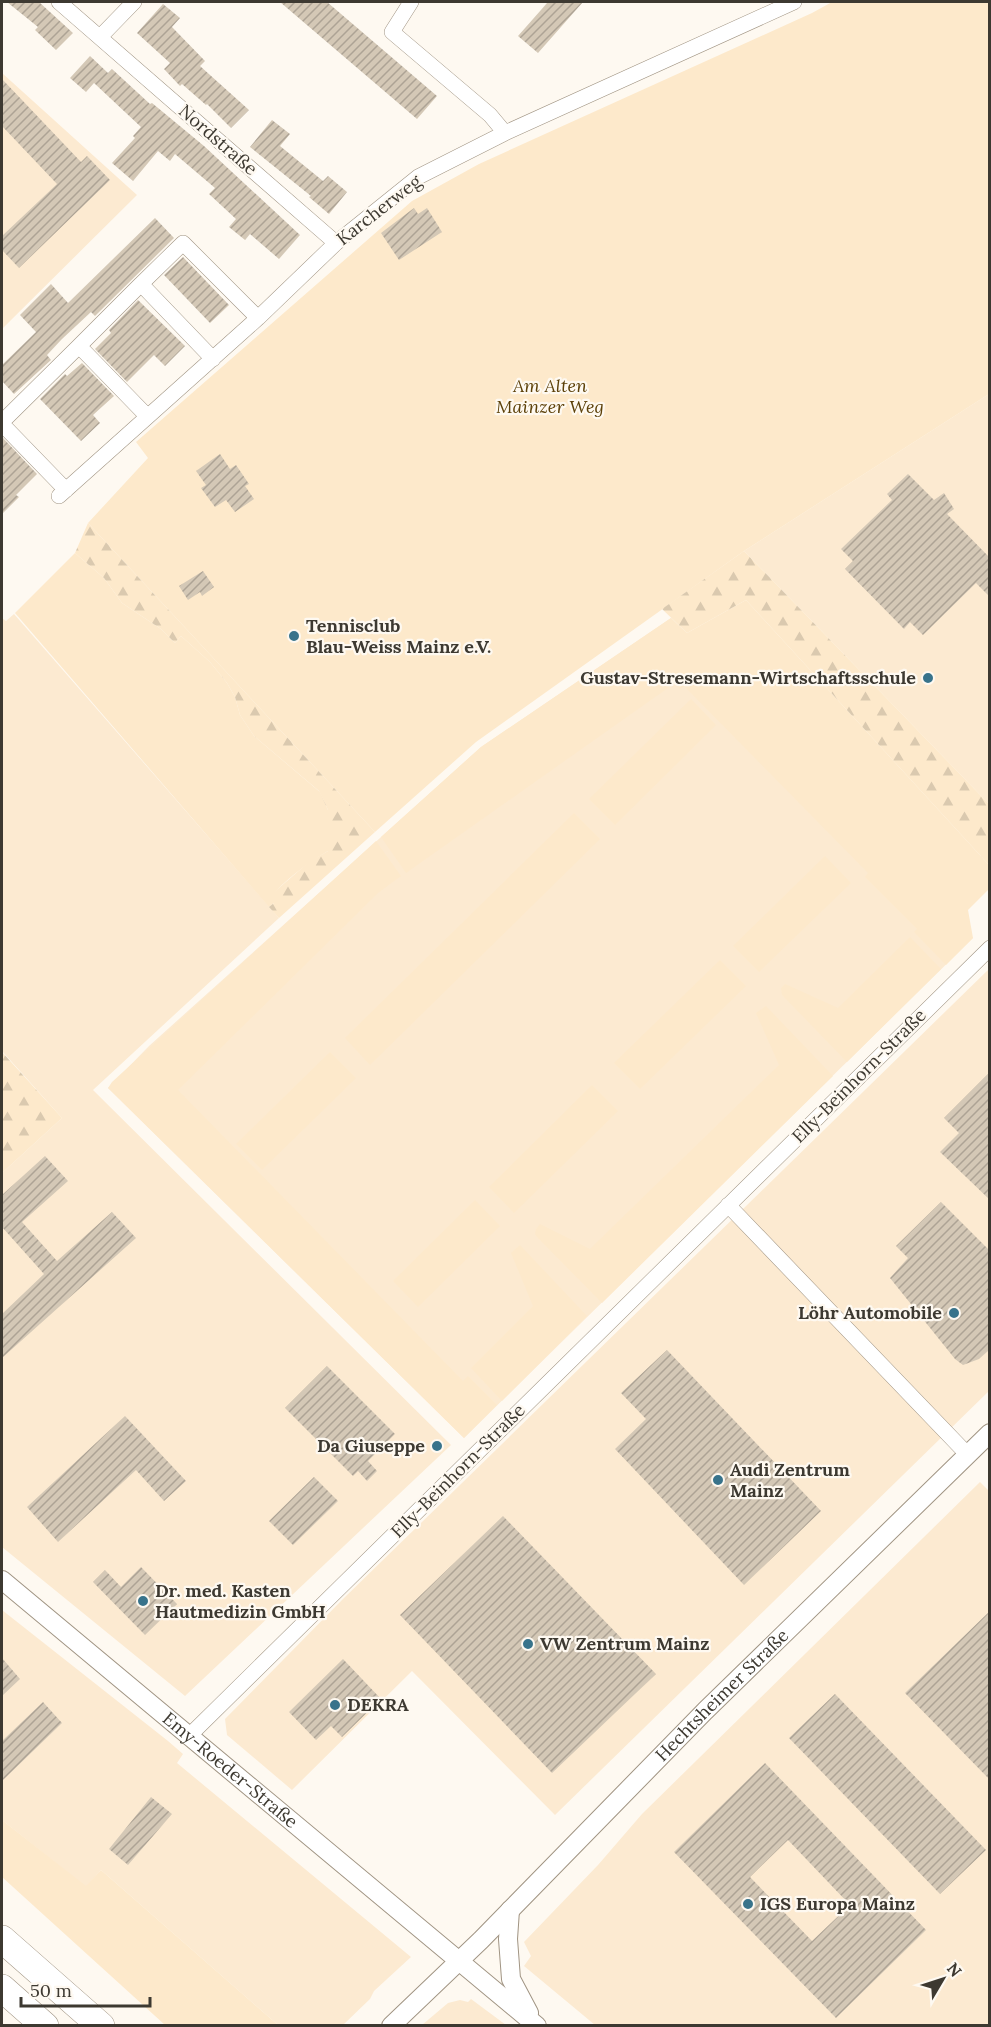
<svg xmlns="http://www.w3.org/2000/svg" width="991" height="2027" viewBox="0 0 991 2027" font-family="Lora,serif">
	<defs>
		<pattern id="forest-firs" width="22" height="20" patternUnits="userSpaceOnUse" patternTransform="scale(1.5)"><rect width="22" height="20" fill="#fde9cb"/><path d="M5 1l3.5 6h-7zM16 11l3.5 6h-7z" fill="#dac9af"/></pattern>
		<pattern id="building-hatch" width="6" height="6" patternUnits="userSpaceOnUse" patternTransform="scale(1.5)"><rect width="6" height="6" fill="#d4c8b6"/><path d="M-1 1l2-2M0 6l6-6M5 7l2-2" fill="none" stroke="#ada395"/></pattern>
	</defs>
	<rect width="100%" height="100%" fill="#fef9f1"/>
	<path fill="#fcead1" d="M2,73L137,195L2,329Z
		M989,394V804L744,551Z
		M14,614L279,918L93,1090L451,1445L185,1696L2,1547V1173L62,1118L2,1051V618L6,621Z
		M671,618L973,938L464,1438L108,1088L149,1046L481,747Z
		M989,969V1391L555,1815L412,1671L292,1790L227,1735L225,1719L342,1600Z
		M980,1482L990,1492L989,2025H595L524,1966L531,1956L524,1942L598,1865L642,1814Z
		M2,1610L168,1741L183,1754L177,1763L411,1957L374,1991L370,1999L343,2025H278L101,1870L86,1887L2,1820Z
		M471,1999L506,2025H422L448,2003L460,2000L468,2002Z"/>
	<path fill="#fde9cb" d="M832,2H989V394L744,551L476,742L375,832L88,523L148,458L136,442L412,201L479,164L812,13Z
		M75,553L104,578L122,603L161,629L175,643L181,636L210,662L227,683L235,697L240,715L254,736L320,792L328,810V851C308,863 290,876 274,893V903L269,907L15,613Z
		M746,600L989,865V889L968,910L973,938L946,965L914,932L917,929L865,877L868,873L684,686L680,689L675,683L406,873L381,837L481,747L671,618L687,633Z
		M691,699L716,725L615,825L589,799Z
		M574,813L600,839L370,1065L345,1038Z
		M376,841L401,876L378,893L178,1090L463,1381L468,1376L497,1405L464,1438L108,1088L112,1082Z
		M825,856L851,883L759,972L733,946Z
		M910,937L941,969L847,1062L782,995L781,988L785,984L838,1008Z
		M720,960L746,986L640,1089L614,1063Z
		M766,1006L833,1076L602,1303L537,1237L535,1234L536,1229L540,1224L590,1249L595,1244L779,1065L756,1013Z
		M330,1052L356,1078L262,1170L236,1144Z
		M592,1085L618,1111L514,1213L489,1187Z
		M475,1200L500,1226L418,1307L393,1281Z
		M520,1245L587,1316L502,1401L471,1368L533,1306L511,1253Z
		M2,1820L86,1886L101,1870L278,2025H165L2,1877Z"/>
	<path fill="url(#forest-firs)" d="M88,523L375,832L279,918L269,907L274,903L273,893L309,862L328,851V810L319,791L254,736L240,715L235,697L227,683L210,662L181,636L175,643L161,629L122,603L104,578L75,553Z
		M744,551L989,804V865L746,600L687,633L662,609Z
		M2,1052L62,1118L2,1173Z"/>
	<path fill="url(#building-hatch)" fill-rule="evenodd" d="M7,2H39L73,33L56,50L35,30L38,27Z
		M280,2H327L437,96L417,119Z
		M548,2H583L538,53L518,36Z
		M163,4L180,18L172,27L205,61L200,66L249,110L231,128L207,104L206,105L182,84L180,86L164,69L170,63L137,33Z
		M90,56L108,73L112,69L150,104L152,103L204,146L300,235L279,259L250,234L245,240L229,227L236,219L209,194L215,188L175,154L170,161L158,151L133,181L112,163L135,138L133,136L141,127L94,83L86,92L70,78Z
		M2,79L81,162L87,156L110,180L19,268L2,250V236L57,184L2,126Z
		M272,120L290,134L280,146L323,181L328,176L347,192L329,214L309,197L311,196L250,147Z
		M414,208L418,214L427,208L442,232L399,260L381,233Z
		M155,218L174,238L95,316L91,312L62,339L47,355L51,360L14,394L2,381V365L36,332L20,315L51,284L68,303Z
		M183,257L229,305L210,323L164,275Z
		M138,300L185,346L165,366L154,355L127,382L95,349L111,333L109,330Z
		M82,363L114,396L93,415L100,423L81,441L40,399L65,374L67,376Z
		M2,437L37,474L16,495L19,497L2,514Z
		M220,454L230,469L236,465L249,484L245,486L254,499L235,512L226,500L215,507L201,488L206,485L196,471Z
		M908,474L934,500L944,493L954,509L947,514L990,558V597L976,583L923,635L910,622L904,629L845,569L853,561L841,549L892,500L887,494Z
		M203,571L214,587L202,596L200,592L188,600L179,586Z
		M990,1072V1200L940,1152L959,1133L944,1118Z
		M45,1156L68,1181L22,1222L57,1261L112,1212L136,1238L2,1358V1314L44,1274L2,1227V1195Z
		M941,1202L990,1251V1349L979,1359L963,1365L955,1359L890,1278L908,1258L896,1246Z
		M667,1350L821,1511L744,1585L615,1449L646,1419L621,1393Z
		M327,1366L395,1434L368,1461L377,1471L367,1481L358,1471L353,1476L285,1408Z
		M125,1416L186,1481L164,1501L136,1470L58,1542L27,1507Z
		M314,1477L338,1501L293,1545L269,1521Z
		M503,1516L656,1674L552,1773L400,1615Z
		M141,1567L177,1604L145,1635L93,1582L105,1570L121,1587Z
		M990,1611V1780L905,1693Z
		M2,1658L20,1679L2,1696Z
		M343,1659L381,1699L342,1737L331,1726L316,1740L289,1712Z
		M835,1694L986,1850L940,1894L789,1738Z
		M43,1702L62,1723L2,1781V1741Z
		M765,1763L926,1930L836,2018L674,1852ZM788,1840L850,1905L812,1941L750,1877Z
		M151,1797L172,1814L128,1865L109,1849Z"/>
	<g fill="none" stroke-linecap="round" stroke-linejoin="round">
		<g stroke="#a09483" stroke-width="16">
			<path id="minor" d="M59,2L336,243
				M411,2L392,32L490,115L505,133
				M100,37L134,2
				M141,284L183,243L258,318
				M147,416L79,346L141,284L213,359
				M2,422L79,346
				M2,424L66,490
				M59,496L258,318L336,243L418,177L505,133L794,2
				M728,1205L968,1455
				M188,1737L990,948"/>
		</g>
		<g stroke="#a09483" stroke-width="20">
			<g id="tertiary">
				<path id="s1" d="M2,1580L537,2026"/>
				<path d="M510,1910L508,1939L511,1979L529,2013"/>
				<path id="s2" d="M391,2026L481,1940L705,1711L990,1433"/>
			</g>
		</g>
		<g stroke="#a09483" stroke-width="28">
			<path id="motorway" d="M2,1939L101,2026
				M2,1988L45,2026"/>
		</g>
		<use href="#minor" stroke="#fff" stroke-width="15"/>
		<use href="#tertiary" stroke="#fff" stroke-width="18"/>
		<use href="#motorway" stroke="#fff" stroke-width="27"/>
	</g>
	<g fill="#38738b" stroke="#fef9f1" stroke-width="2">
		<circle cx="294" cy="636" r="6"/>
		<circle cx="928" cy="678" r="6"/>
		<circle cx="954" cy="1313" r="6"/>
		<circle cx="437" cy="1446" r="6"/>
		<circle cx="718" cy="1480" r="6"/>
		<circle cx="143" cy="1601" r="6"/>
		<circle cx="528" cy="1644" r="6"/>
		<circle cx="335" cy="1705" r="6"/>
		<circle cx="748" cy="1904" r="6"/>
	</g>
	<g text-anchor="middle" stroke-width="4.5" stroke-linejoin="round" paint-order="stroke">
		<g font-size="18" fill="#3d3931" stroke="#fef9f1">
			<text transform="translate(218 140) rotate(41)" y="6">Nordstraße</text>
			<text transform="translate(379 210) rotate(-38)" y="6">Karcherweg</text>
			<text transform="translate(859 1076) rotate(-45)" y="6">Elly-Beinhorn-Straße</text>
			<text transform="translate(458 1471) rotate(-45)" y="6">Elly-Beinhorn-Straße</text>
			<text dy="6" stroke="none"><textPath href="#s2" startOffset="468">Hechtsheimer Straße</textPath></text>
			<text dy="6" stroke="none"><textPath href="#s1" startOffset="297">Emy-Roeder-Straße</textPath></text>
		</g>
		<g font-size="18" font-style="italic" fill="#5c4008" stroke="#fef9f1">
			<text x="550" y="392">Am Alten<tspan x="550" dy="21">Mainzer Weg</tspan></text>
		</g>
		<g font-size="18" font-weight="bold" fill="#3d3931" stroke="#fef9f1" text-anchor="start">
			<text x="306" y="632">Tennisclub<tspan x="306" dy="21">Blau-Weiss Mainz e.V.</tspan></text>
			<text x="916" y="684" text-anchor="end">Gustav-Stresemann-Wirtschaftsschule</text>
			<text x="942" y="1319" text-anchor="end">Löhr Automobile</text>
			<text x="425" y="1452" text-anchor="end">Da Giuseppe</text>
			<text x="730" y="1476">Audi Zentrum<tspan x="730" dy="21">Mainz</tspan></text>
			<text x="155" y="1597">Dr. med. Kasten<tspan x="155" dy="21">Hautmedizin GmbH</tspan></text>
			<text x="540" y="1650">VW Zentrum Mainz</text>
			<text x="347" y="1711">DEKRA</text>
			<text x="760" y="1910">IGS Europa Mainz</text>
		</g>
	</g>
	<rect width="991" height="2027" fill="none" stroke="#3d3931" stroke-width="6"/>
	<g transform="translate(943 1979) rotate(51)" stroke="#fef9f1" stroke-width="4.5" paint-order="stroke">
	<path d="M0-4.5L10 22L0 15L-10 22Z" fill="#3d3931"/>
	<text y="-9" font-size="16" font-weight="bold" text-anchor="middle" fill="#3d3931">N</text>
	</g>
	<path d="M21 1997v9h129v-9" fill="none" stroke="#3d3931" stroke-width="3"/>
	<text x="30" y="1997" font-size="18" fill="#3d3931" stroke="#fef9f1" stroke-width="4.5" paint-order="stroke">50 m</text>
</svg>
